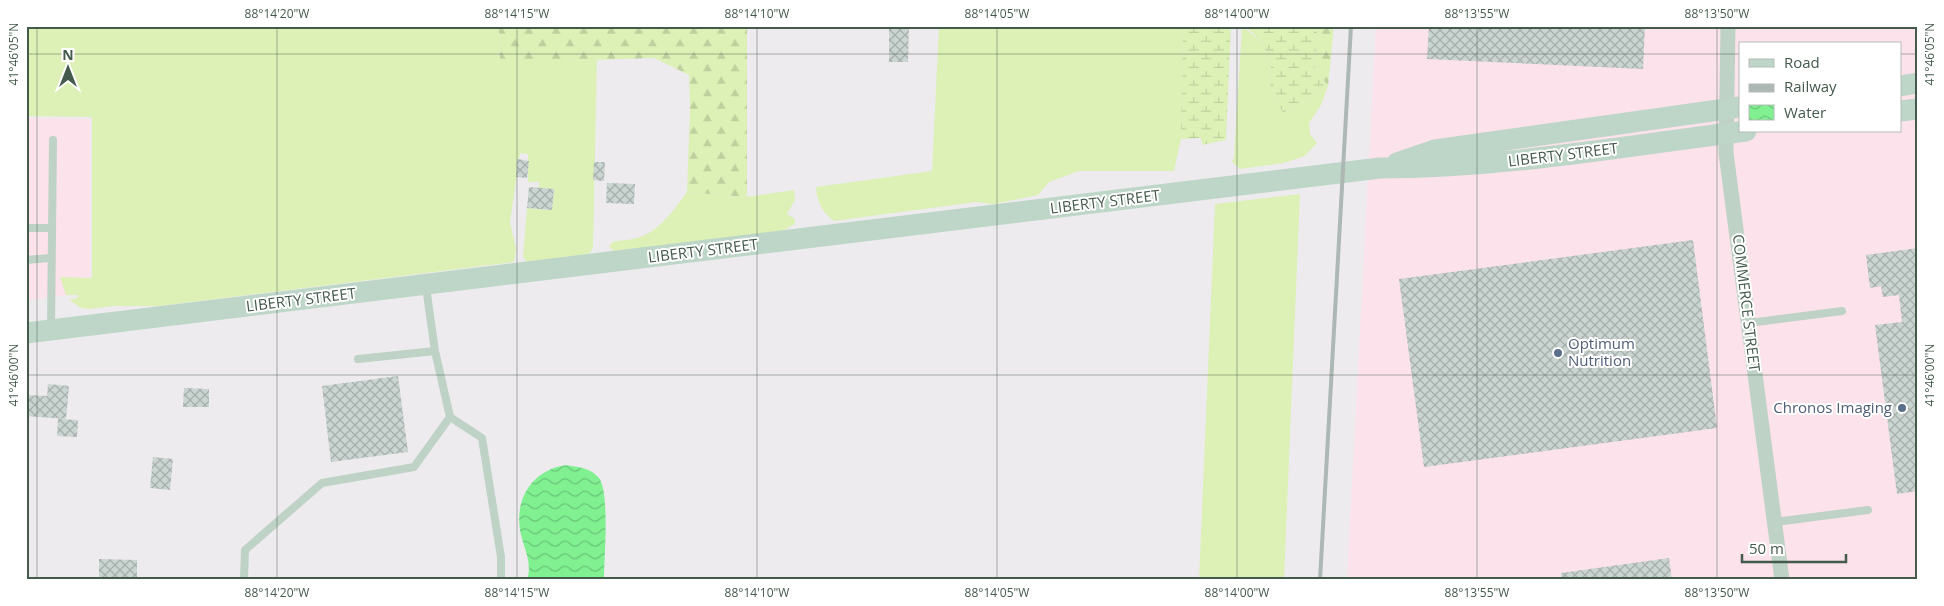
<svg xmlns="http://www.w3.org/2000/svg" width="1944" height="606" viewBox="0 0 1944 606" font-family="'Open Sans',sans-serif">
	<defs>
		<pattern id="forest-firs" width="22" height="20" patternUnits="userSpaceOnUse" patternTransform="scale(1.25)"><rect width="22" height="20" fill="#ddf0b6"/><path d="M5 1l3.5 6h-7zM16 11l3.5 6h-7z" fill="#bfd09e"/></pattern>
		<pattern id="wetland-marsh" width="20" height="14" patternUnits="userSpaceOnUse" patternTransform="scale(1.25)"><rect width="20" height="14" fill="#ddf0b6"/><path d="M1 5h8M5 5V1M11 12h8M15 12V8" fill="none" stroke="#bfd09e"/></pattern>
		<pattern id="water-waves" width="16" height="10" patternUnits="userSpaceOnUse" patternTransform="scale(1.25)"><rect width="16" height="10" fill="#80f091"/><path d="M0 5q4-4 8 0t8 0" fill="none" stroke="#6ac579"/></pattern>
		<pattern id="building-cross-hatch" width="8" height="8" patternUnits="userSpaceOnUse" patternTransform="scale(1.25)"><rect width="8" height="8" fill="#cad4d0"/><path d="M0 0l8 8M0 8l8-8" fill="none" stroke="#a6afab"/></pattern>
	</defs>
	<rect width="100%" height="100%" fill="#eeebef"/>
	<path fill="#fce2eb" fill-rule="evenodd" d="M1376,26H1918V580H1347ZM1740,44H1900V131H1740Z
		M26,118L90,119V292L26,300Z"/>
	<path fill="#ddf0b6" d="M26,26H499L500,62L597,60L593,248L589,254L527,262L523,257L527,208L552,210L554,189L539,188V182H528V154L520,153L510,222L516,249L514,262L159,306H113L89,309L81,308L69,300L78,298V295H66L60,277L92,278V117L26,116Z
		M939,26H1183L1181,139L1174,171H1079L1049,182L1038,195L994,204L976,202L834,221C822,212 817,202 816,187L932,171Z
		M1242,26L1263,43L1271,68L1270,86L1283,113L1328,86L1321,105L1309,123L1310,134L1317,143L1305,156L1284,163L1240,169L1232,162L1234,157Z
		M794,190L795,200L787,214L795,219V224L782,231L614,251L609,247L612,242C621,240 634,240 643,236C662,228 675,208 687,192L747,197Z
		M1300,194L1284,580H1199L1215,204Z"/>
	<path fill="url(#forest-firs)" d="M499,26H747V197L687,192L690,108L689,75L654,58L500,63Z
		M1316,26H1334L1328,86L1313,65L1318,42Z"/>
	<path fill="url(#wetland-marsh)" d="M1183,26H1231L1226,140L1202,145L1201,138L1181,139Z
		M1245,26H1316L1318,42L1313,65L1328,86L1283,113L1270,86L1271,68L1263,43Z"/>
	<path fill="url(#water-waves)" d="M566,465C578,467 591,468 599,478C610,493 604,558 604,580H527C533,562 523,547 520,530C515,497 533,470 566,465Z"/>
	<path fill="url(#building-cross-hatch)" d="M889,26H909L908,62H889Z
		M1429,26H1645L1643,69L1427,59Z
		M517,159L529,161L527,178L516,177Z
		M594,162H605L604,181L593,180Z
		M607,183L635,184L634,204L606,203Z
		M529,187L554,189L552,210L527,208Z
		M1693,240L1717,428L1424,467L1399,279Z
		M1918,248V491L1897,494L1875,325L1902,322L1899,295L1883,297L1881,286L1870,288L1866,255Z
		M398,376L408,452L331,462L322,386Z
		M48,384L69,386L66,419L26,416V395L47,396Z
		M184,388L209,389V407H183Z
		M58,419L78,420L77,437L57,436Z
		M153,457L173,459L170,490L150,488Z
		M1669,558L1672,580H1561V573Z
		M99,559L137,560V580H99Z"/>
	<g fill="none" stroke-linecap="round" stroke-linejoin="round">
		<path stroke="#bed2c6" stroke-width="8" d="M26,228H51
			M26,260L50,258
			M426,287L435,351L450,417L482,438L501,557V580
			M1749,323L1842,311
			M51,328L53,140
			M358,359L435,351
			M1775,522L1868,510
			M244,580L245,550L322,483L414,467L450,417"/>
		<path stroke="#bed2c6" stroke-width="15" d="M1728,26L1726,153L1782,580"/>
		<path stroke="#bdd6c8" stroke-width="21" d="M1900,86L1918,83
			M1900,111L1918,109
			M1397,163L1435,150L1740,107
			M26,333L1380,168C1503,168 1624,146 1746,131"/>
		<path stroke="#adb7b3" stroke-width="4" d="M1320,580L1351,26"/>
	</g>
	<path fill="none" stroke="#435a4c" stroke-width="1" stroke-opacity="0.45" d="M37,26V580M277,26V580M517,26V580M757,26V580M997,26V580M1237,26V580M1477,26V580M1717,26V580M26,54H1740M1900,54H1918M26,375H1918"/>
	<g fill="#5c6f8a" stroke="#fff" stroke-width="2">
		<circle cx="1558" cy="353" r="5"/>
		<circle cx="1902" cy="408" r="5"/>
	</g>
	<g text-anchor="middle" stroke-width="4" stroke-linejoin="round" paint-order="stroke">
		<g font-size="15" fill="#435a4c" stroke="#fff">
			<text transform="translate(1563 155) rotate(-7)" y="5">LIBERTY STREET</text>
			<text transform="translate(1105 202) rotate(-7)" y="5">LIBERTY STREET</text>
			<text transform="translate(703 251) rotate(-7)" y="5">LIBERTY STREET</text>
			<text transform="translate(301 300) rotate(-7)" y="5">LIBERTY STREET</text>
			<text transform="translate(1746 303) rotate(83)" y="5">COMMERCE STREET</text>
		</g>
		<g font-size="15" fill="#4e5e75" stroke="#fff" text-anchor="start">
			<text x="1568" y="349">Optimum<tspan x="1568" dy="17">Nutrition</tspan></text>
			<text x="1892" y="413" text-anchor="end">Chronos Imaging</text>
		</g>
	</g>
	<rect width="1944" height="606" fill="none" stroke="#ffffff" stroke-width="55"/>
	<rect x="1739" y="42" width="162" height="90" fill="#ffffff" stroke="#b4bdb7"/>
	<rect x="1749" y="59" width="25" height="8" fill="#bdd6c8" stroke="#b4bdb7"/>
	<text x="1784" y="68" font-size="15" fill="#435a4c">Road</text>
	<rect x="1749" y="84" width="25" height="8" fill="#adb7b3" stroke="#b4bdb7"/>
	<text x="1784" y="92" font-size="15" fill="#435a4c">Railway</text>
	<rect x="1749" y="105" width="25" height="15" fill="url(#water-waves)" stroke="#b4bdb7"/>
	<text x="1784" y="118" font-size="15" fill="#435a4c">Water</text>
	<g transform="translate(68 68)" stroke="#ffffff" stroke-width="4" paint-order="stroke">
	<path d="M0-4L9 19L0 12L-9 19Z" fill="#435a4c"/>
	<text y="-8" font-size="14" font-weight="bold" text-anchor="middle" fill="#435a4c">N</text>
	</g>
	<path d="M1742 554v8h104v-8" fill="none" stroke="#435a4c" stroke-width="2.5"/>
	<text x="1749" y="554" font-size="15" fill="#435a4c" stroke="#ffffff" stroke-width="4" paint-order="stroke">50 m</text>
	<rect x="28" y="28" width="1888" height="550" fill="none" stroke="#435a4c" stroke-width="2"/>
	<g font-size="12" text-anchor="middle" fill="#435a4c">
		<text x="277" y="18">88°14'20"W</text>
		<text x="517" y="18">88°14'15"W</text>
		<text x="757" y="18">88°14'10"W</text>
		<text x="997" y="18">88°14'05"W</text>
		<text x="1237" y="18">88°14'00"W</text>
		<text x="1477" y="18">88°13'55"W</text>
		<text x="1717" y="18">88°13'50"W</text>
		<text transform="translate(14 54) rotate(-90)" y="4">41°46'05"N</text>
		<text transform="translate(1930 54) rotate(-90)" y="4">41°46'05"N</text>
		<text transform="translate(14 375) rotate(-90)" y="4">41°46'00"N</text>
		<text transform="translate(1930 375) rotate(-90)" y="4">41°46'00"N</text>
		<text x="277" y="597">88°14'20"W</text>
		<text x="517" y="597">88°14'15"W</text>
		<text x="757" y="597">88°14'10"W</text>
		<text x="997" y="597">88°14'05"W</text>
		<text x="1237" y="597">88°14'00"W</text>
		<text x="1477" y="597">88°13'55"W</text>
		<text x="1717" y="597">88°13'50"W</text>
	</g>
</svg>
